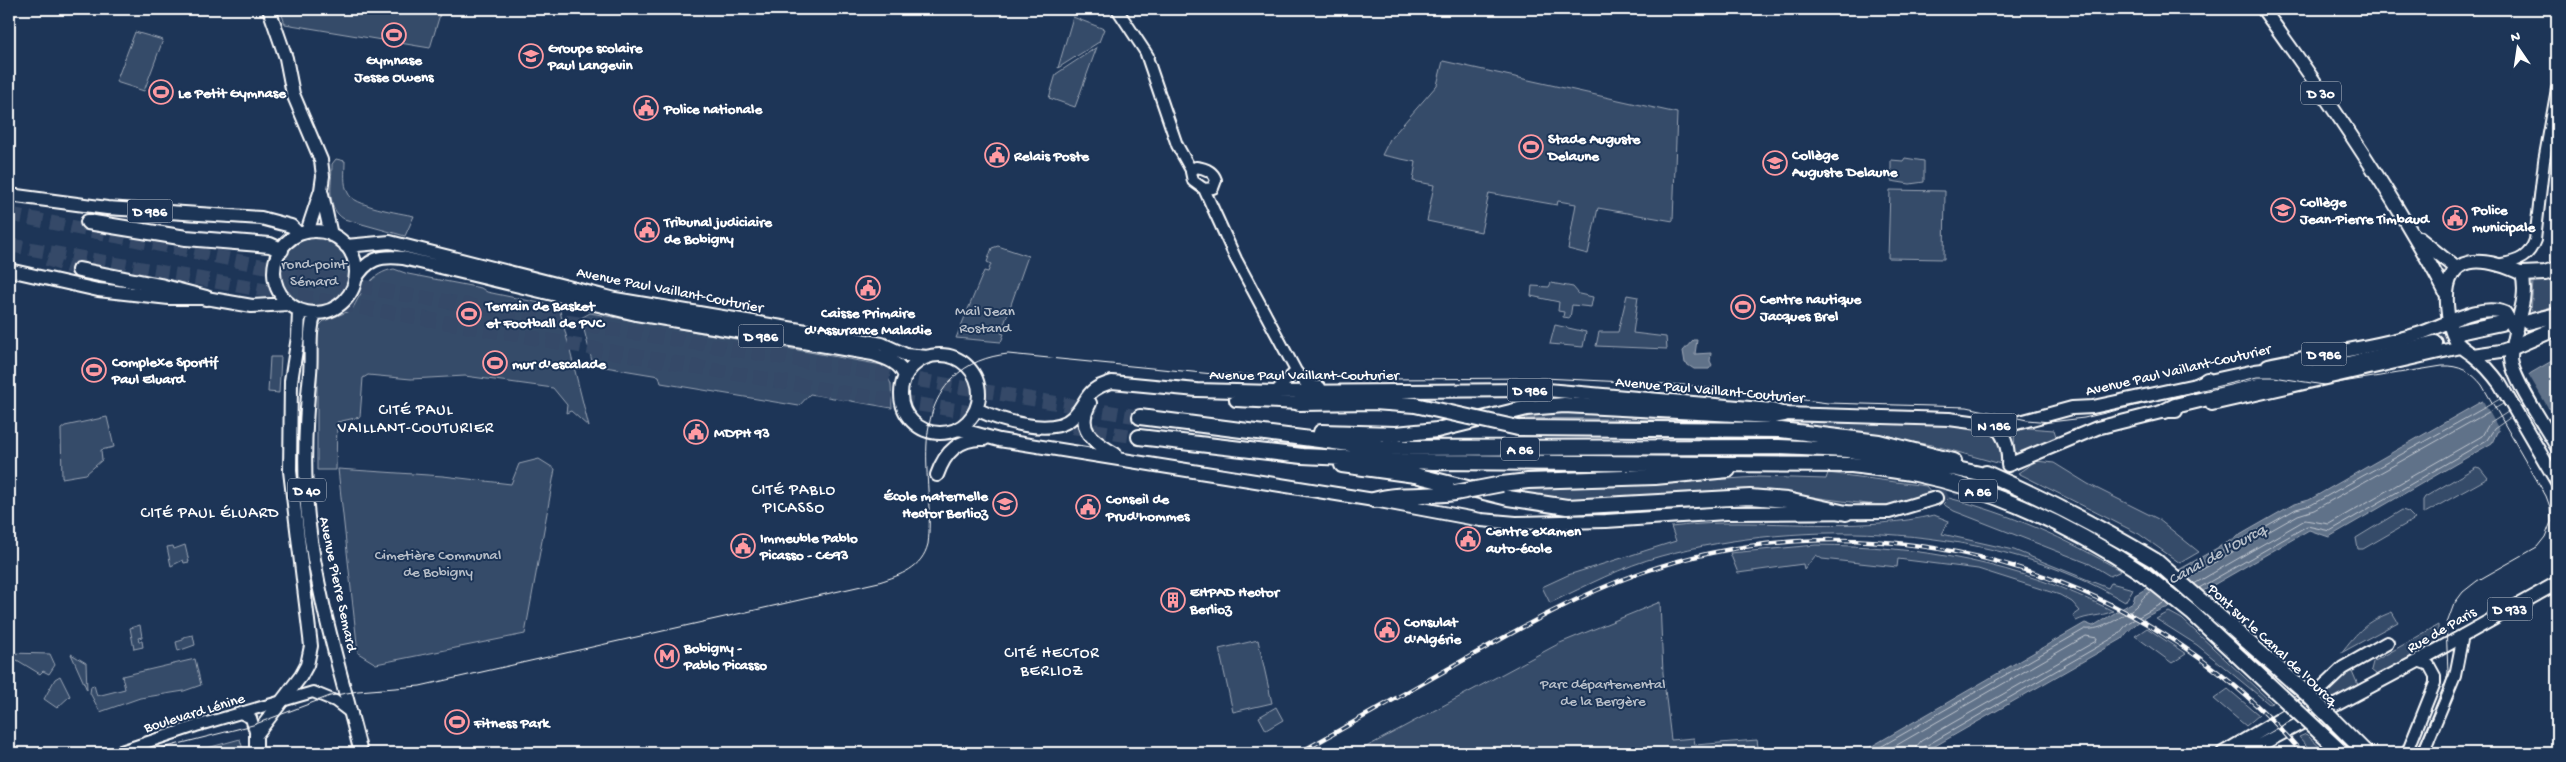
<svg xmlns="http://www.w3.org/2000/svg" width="2566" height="762" viewBox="0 0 2566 762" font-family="'Gochi Hand',sans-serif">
	<rect width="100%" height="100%" fill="#1d3557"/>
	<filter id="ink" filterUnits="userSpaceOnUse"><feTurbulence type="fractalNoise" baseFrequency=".02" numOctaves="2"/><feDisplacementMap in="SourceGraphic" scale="10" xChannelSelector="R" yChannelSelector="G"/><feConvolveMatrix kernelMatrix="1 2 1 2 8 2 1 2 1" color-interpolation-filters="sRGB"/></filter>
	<g filter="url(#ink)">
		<path fill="#364b69" stroke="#9aa5b4" d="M280,9H429L441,11L430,48L285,24Z
			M1073,17L1104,29L1099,42L1058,68Z
			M135,32L163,40L144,91L116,82Z
			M1097,47L1075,107L1049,98L1056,74Z
			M1443,61L1677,113L1673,221L1598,208L1588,254L1568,249L1576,204L1558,201L1557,205L1489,193L1481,232L1427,221L1434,185L1413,181L1416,162L1382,155L1390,139L1437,85Z
			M1905,158L1924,161V182L1910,184L1891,181V160L1903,161Z
			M336,159L345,161C345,171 343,184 348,193C353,206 400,213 414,216L405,236L344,219C325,207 332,184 332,164Z
			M1890,190L1945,191L1944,259L1888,258Z
			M279 272a35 35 0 1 1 70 0a35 35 0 1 1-70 0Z
			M998,246L1028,256L1001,333L1004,334L1001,342L956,338L984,271L988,272L991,264L987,262L992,248Z
			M394,269L408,274L481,288L487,292L559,307L589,427L571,411L566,413L567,405L553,388L465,376L411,379L368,375L363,378L360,417L337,422L336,470H317V328L324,321L352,310C361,292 372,272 394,269Z
			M2557,274V305L2531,313L2533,281Z
			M1551,283L1573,287L1579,294L1593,297L1591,307L1572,305L1570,318L1563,317L1564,312L1558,311L1559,302L1531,296L1532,286L1549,287Z
			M1627,295L1638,297L1633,333L1666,337L1667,349L1596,346L1599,332H1618Z
			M590,313L882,365L891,384L892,408L810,394L799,406L661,383L659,376L593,365L581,318Z
			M1555,325L1586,332L1583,347L1550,344Z
			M270,357H281L279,393L268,392Z
			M1559,409L1810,422L1973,425C1993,430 2009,439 2001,464L1932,445L1769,421L1508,418Z
			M107,417L114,447L101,450L102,460L86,474L62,478L61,429L65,426Z
			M2027,428L2054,430L2057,439L2015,456L2014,432Z
			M539,459L555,469L525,634L376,664L358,653L338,469L443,476L511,484L519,464Z
			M2036,461L2054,463L2088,484L2158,519L2199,552L2180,563L2139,534L2018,473Z
			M2476,467L2480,468L2488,478L2423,514V500L2425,497Z
			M1828,473L1926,486L1931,492C1920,497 1908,503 1895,504C1878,506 1859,503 1842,501C1804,496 1767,490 1728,490C1658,492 1573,514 1505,490L1634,485L1758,477L1826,479Z
			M1997,486L2025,497L2129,550L2126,554L2063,518L1996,489Z
			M1949,498C2010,514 2066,538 2121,571L2110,576L2090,564L1954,511L1943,504Z
			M2402,510L2408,512L2415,519L2363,549H2358L2356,538Z
			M1934,515L1949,521L1942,534L2014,550L2108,588L2111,583L2133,589L2125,602C1996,524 1804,517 1661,556C1623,566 1586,586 1550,603L1542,587L1568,575L1676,541L1671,527C1689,525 1707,523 1725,523C1794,522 1866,531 1934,515Z
			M185,545L189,562L184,563L183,560L171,566L167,547L173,546L174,549Z
			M1816,545C1922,546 2018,563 2113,611C2100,617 2088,615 2076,621L2073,616L2080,611L2072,602L2060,595L1978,569L1898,559L1897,567L1822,559L1816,555L1804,570L1803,564L1738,573L1730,553Z
			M1660,602L1663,673L1671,740L1694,738L1695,745L1757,740L1759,753H1355L1560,643Z
			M2169,612L2182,619L2272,703L2269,704L2197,645L2156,619Z
			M2392,612L2398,622L2341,653C2358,631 2366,622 2392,612Z
			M140,625L142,637L138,638L139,641H142L143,647L134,649L130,628Z
			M2438,625V641L2377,675L2371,670L2373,662Z
			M2147,628L2186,654L2172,663L2135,636Z
			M193,635L195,645L178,651L176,642L183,640V637Z
			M1258,640L1272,703L1233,712L1219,649Z
			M9,653L50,654L55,665L49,674L43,671L40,674L17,660L13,662L9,660Z
			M71,654L86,663L87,690Z
			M195,659L201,685L184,691L140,698L100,712L90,693L91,686L94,685L97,696L125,689L122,676Z
			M2352,671L2358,685L2331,702L2320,691Z
			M60,676L70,696L57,708L44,699L55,679Z
			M2228,689L2259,715L2246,726L2214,699Z
			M1276,707L1283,720L1266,730L1259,717Z
			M2306,734L2326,753H2313L2299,737Z
			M240,739L244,753H189Z"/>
		<path fill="#617289" stroke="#a0aab8" d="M1693,340H1697L1695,354L1711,353L1710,361L1712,365L1709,369H1694L1685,363L1683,351Z
			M2557,358V406L2552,409L2538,405L2497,432L2492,443L2329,537L2309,530L2177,606C2156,608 2134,622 2122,639L1923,753H1860L2085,623L2093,626L2133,602L2135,595L2294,504L2309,500L2477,404L2521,381L2531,373Z"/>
		<path fill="#1d3557" d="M2527,372L2550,411L2538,408L2501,433L2482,399L2520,379Z"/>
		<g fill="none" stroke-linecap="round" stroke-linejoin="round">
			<path stroke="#c0c7d0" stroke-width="1" d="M2183,574L2296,509L2311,505L2500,399
				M2187,578L2298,515L2314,510L2503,404
				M2194,584L2305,520L2329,524L2482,436L2489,424L2508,412
				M2199,588L2307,526L2330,531L2487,440L2494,429L2511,417
				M1870,753L2085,629C2101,631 2122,617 2135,607C2142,601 2140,598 2152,591
				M1883,753L2086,636L2097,638L2096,641L1921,741L1916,747L1915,753
				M1922,753L1924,747L2118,635L2128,623L2165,602"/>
			<path stroke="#344968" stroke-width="12" stroke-dasharray="12 6" stroke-linecap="butt" d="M1936,498L2008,465"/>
			<path stroke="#344968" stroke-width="14" stroke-dasharray="14 7" stroke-linecap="butt" d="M9,214L395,293L1140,417
				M9,245L850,394L988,415
				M47,259L79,270
				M2435,343L2463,337
				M1052,424L1139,437"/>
			<g stroke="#fff" stroke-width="14">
				<path id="minor" d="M1117,9L1148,56
					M1145,51L1177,145L1191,170
					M1196,167C1205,168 1213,171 1216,180L1213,188L1204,189L1193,181L1191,172Z
					M1204,189L1236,259L1296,371L1307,385L1320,387
					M2502,264C2519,261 2529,257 2535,240L2544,161L2557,89
					M1275,392L1296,371
					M240,713L251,718L256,735
					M115,753L196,726L313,692L335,701L352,714
					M2407,753L2435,683V676L2429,665L2418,661
					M2423,753L2455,676L2463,635"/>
			</g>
			<g stroke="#fff" stroke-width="16">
				<path id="major" d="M269,9L286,58L293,94L321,160L323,176L321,190L307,232
					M2263,9C2313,78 2362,148 2405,221C2419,245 2434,269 2446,294
					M322,194L331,235
					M9,195L107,208L261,218L291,226L299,234
					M274 272a41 41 0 1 1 82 0a41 41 0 1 1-82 0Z
					M2419,238L2456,268
					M346,246L390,242L615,299L855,339L882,344L906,355L928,357
					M9,270L98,290L169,298H206L252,306L289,304
					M355,280C366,259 381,255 403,258L636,314L873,354C886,358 901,363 905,377
					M315,313C308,333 312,353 310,373C305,421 303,469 308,517C316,594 342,677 361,753
					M901 394a39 39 0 1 1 78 0a39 39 0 1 1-78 0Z
					M2473,355L2501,351L2513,347
					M2268,365C2317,354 2369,349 2418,334C2442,327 2479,302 2505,313L2516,332
					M1236,400L1299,403
					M1090,403C1075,430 1093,441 1115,454
					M2212,404L2461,347
					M976,409C999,420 1052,438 1073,417C1090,400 1083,390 1112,382L1197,390L1275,392L1547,390L1772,410L1784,414L1949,419L1994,425H2009L2072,408L2093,407L2200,384L2207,379
					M1994,425C2006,436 2009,450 2008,465L2097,428L2165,411H2176
					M959,429L999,440L1374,500L1481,520L1516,523L1606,521L1726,513L1889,512L1936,498
					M2557,447C2546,428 2511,377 2511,358C2511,329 2530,303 2522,274C2486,257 2444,250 2447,304C2448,317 2449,329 2456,341C2461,348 2468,351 2474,356C2484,364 2492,373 2500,384L2557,482
					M937,475C945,452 959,438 984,439
					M256,753V735L301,676L307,665L311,646L290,471L291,381L298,337L299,311
					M2223,753L2304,705L2343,668L2387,643
					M2245,753L2418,661L2557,583"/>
			</g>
			<g stroke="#fff" stroke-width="18">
				<path id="highway" d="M88,222L186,238L270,245L281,250
					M79,270L160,286L206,298
					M2522,274L2545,273L2557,269
					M2528,322L2557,315
					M2459,332L2501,323
					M2513,347L2557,328
					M2200,384L2255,372L2305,366
					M1299,403L1374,402L1415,405
					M2165,411L2175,406L2435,343
					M1140,417L1381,448L1779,447L1848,450L1905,458L1994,477
					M1518,428L1781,430L1879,442L1954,461
					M1321,432L1396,434L1437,430L1527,408L1564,405L1773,416L1784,414
					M1139,437L1302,456L1433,462L1852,465C1874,468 1895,470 1916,474C1999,491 2073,527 2142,573
					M1342,465L1415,475L1508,498L1567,507L1750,497L1787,500L1846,513
					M1986,473C2047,500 2098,526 2156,561
					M1502,484L1528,481L1655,477L1728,470
					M1374,500C1401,492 1428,497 1455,493"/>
			</g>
			<use href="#minor" stroke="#1d3557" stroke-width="10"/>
			<use href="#major" stroke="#1d3557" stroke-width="12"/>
			<use href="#highway" stroke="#1d3557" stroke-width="14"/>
			<path stroke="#fff" stroke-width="1" d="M143,753L253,725L330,696L358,691L420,686L879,582C901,575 922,568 928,544C935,489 909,422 953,378C968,363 988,356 1008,354L1213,374L1384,379L1544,378L1686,385L1828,403L1967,407L2027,420L2050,422L2084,418L2257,377H2274L2324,385L2442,366C2459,365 2472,372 2482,385L2546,496L2550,507L2551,522L2545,537L2537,547L2477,581L2463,592L2454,604L2446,626L2448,672L2445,688L2417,753"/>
			<g stroke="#fff" stroke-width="4.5">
				<path id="rail" d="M1299,753C1351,724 1403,694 1455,665C1515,631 1575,596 1640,573C1873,491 2143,566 2302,753"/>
			</g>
			<use href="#rail" stroke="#1d3557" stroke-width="2.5" stroke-dasharray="8" stroke-linecap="butt"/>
			<g stroke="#fff" stroke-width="18" stroke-linecap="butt">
				<path id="highway-bridge" d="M1415,405L1518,428
					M1455,493L1502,484
					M2156,561L2307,694L2366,753
					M2142,573L2192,613L2342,753"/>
			</g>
			<use href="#highway-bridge" stroke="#1d3557" stroke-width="14"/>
		</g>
	</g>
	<defs>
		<g id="stadium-ring" transform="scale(1.25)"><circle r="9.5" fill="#1d3557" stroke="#ff9aa2" stroke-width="1.5"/><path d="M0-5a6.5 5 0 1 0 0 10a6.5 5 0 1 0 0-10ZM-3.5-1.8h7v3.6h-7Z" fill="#ff9aa2"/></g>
		<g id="school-ring" transform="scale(1.25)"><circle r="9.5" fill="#1d3557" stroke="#ff9aa2" stroke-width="1.5"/><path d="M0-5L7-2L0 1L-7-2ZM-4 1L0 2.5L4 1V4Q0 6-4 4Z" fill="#ff9aa2"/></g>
		<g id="civic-ring" transform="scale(1.25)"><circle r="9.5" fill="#1d3557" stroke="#ff9aa2" stroke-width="1.5"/><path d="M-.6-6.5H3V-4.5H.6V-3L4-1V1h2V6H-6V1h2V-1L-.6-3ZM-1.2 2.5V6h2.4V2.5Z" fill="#ff9aa2"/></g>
		<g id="building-ring" transform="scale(1.25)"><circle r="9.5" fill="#1d3557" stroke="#ff9aa2" stroke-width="1.5"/><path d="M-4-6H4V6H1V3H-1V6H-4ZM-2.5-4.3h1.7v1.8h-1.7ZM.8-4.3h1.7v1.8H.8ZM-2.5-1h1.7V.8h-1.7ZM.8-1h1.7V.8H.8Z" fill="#ff9aa2"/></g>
		<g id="metro-ring" transform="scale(1.25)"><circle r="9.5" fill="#1d3557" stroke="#ff9aa2" stroke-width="1.5"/><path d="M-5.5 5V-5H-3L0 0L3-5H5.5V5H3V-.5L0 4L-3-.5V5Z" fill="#ff9aa2"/></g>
	</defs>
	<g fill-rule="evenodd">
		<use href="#stadium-ring" x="394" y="35"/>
		<use href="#school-ring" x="531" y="56"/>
		<use href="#stadium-ring" x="161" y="92"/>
		<use href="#civic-ring" x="646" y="108"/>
		<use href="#stadium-ring" x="1531" y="147"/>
		<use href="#civic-ring" x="997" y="155"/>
		<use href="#school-ring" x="1775" y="163"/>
		<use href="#school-ring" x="2283" y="210"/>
		<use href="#civic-ring" x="2455" y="218"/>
		<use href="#civic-ring" x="647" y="230"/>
		<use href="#civic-ring" x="868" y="288"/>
		<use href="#stadium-ring" x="1743" y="307"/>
		<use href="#stadium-ring" x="469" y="314"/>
		<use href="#stadium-ring" x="495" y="363"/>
		<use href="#stadium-ring" x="94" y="370"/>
		<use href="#civic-ring" x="696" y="432"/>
		<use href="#school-ring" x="1005" y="504"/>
		<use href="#civic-ring" x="1088" y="507"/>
		<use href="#civic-ring" x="1468" y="539"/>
		<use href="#civic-ring" x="743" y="546"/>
		<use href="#building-ring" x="1173" y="600"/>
		<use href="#civic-ring" x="1387" y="630"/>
		<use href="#metro-ring" x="667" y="656"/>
		<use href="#stadium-ring" x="457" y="722"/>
	</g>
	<g text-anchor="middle" stroke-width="4" stroke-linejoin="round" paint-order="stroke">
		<g fill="#1d3557" stroke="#bbc2cd" stroke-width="1">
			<rect x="2301" y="81.5" width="40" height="23" rx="4"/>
			<rect x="127.5" y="199.5" width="45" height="23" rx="4"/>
			<rect x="738.5" y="324.5" width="45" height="23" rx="4"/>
			<rect x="2301.5" y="342.5" width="45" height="23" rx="4"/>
			<rect x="1507.5" y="378.5" width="45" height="23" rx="4"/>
			<rect x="1971.5" y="413.5" width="45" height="23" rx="4"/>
			<rect x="1501" y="437.5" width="38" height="23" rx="4"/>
			<rect x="288" y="478.5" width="38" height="23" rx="4"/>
			<rect x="1959" y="479.5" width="38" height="23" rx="4"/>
			<rect x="2487.5" y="597.5" width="45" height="23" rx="4"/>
		</g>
		<g font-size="14" font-weight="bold" fill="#fff">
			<text x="2321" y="98">D 30</text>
			<text x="150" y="216">D 986</text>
			<text x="761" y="341">D 986</text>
			<text x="2324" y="359">D 986</text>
			<text x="1530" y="395">D 986</text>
			<text x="1994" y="430">N 186</text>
			<text x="1520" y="454">A 86</text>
			<text x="307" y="495">D 40</text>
			<text x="1978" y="496">A 86</text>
			<text x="2510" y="614">D 933</text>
		</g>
		<g font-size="15" font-weight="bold" fill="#fff" stroke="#1d3557" text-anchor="start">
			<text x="548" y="52">Groupe scolaire<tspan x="548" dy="17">Paul Langevin</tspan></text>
			<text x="394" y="64" text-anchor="middle">Gymnase<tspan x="394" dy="17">Jesse Owens</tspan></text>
			<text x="178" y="97">Le Petit Gymnase</text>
			<text x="664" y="113">Police nationale</text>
			<text x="1548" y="143">Stade Auguste<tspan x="1548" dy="17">Delaune</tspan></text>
			<text x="1792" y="159">Collège<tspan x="1792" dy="17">Auguste Delaune</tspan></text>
			<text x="1014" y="160">Relais Poste</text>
			<text x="2300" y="206">Collège<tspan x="2300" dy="17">Jean-Pierre Timbaud</tspan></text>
			<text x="2472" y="214">Police<tspan x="2472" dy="17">municipale</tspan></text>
			<text x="664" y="226">Tribunal judiciaire<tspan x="664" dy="17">de Bobigny</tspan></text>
			<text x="1760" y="303">Centre nautique<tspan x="1760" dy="17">Jacques Brel</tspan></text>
			<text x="486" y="310">Terrain de Basket<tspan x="486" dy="17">et Football de PVC</tspan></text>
			<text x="868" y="317" text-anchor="middle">Caisse Primaire<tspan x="868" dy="17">d'Assurance Maladie</tspan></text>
			<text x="112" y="366">Complexe Sportif<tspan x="112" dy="17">Paul Eluard</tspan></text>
			<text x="512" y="368">mur d'escalade</text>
			<text x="714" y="437">MDPH 93</text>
			<text x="988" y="500" text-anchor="end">École maternelle<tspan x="988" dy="17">Hector Berlioz</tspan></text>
			<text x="1106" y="503">Conseil de<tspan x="1106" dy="17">Prud'hommes</tspan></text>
			<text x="1486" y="535">Centre examen<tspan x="1486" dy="17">auto-école</tspan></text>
			<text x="760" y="542">Immeuble Pablo<tspan x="760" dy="17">Picasso - CG93</tspan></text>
			<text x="1190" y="596">EHPAD Hector<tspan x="1190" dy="17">Berlioz</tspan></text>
			<text x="1404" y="626">Consulat<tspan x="1404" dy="17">d'Algérie</tspan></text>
			<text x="684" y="652">Bobigny -<tspan x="684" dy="17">Pablo Picasso</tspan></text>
			<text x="474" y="727">Fitness Park</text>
		</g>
		<g font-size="15" fill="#b9c0ca" stroke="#1d3557">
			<text x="314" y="268">rond-point<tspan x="314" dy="17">Sémard</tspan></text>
			<text x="985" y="315">Mail Jean<tspan x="985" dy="17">Rostand</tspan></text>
			<text x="438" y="559">Cimetière Communal<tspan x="438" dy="17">de Bobigny</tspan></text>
			<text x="1603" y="688">Parc départemental<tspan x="1603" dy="17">de la Bergère</tspan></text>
		</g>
		<g font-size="15" fill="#fff" stroke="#1d3557">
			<text transform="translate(670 289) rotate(11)" y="5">Avenue Paul Vaillant-Couturier</text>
			<text transform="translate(2178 369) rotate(-13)" y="5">Avenue Paul Vaillant-Couturier</text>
			<text x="1304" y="379">Avenue Paul Vaillant-Couturier</text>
			<text transform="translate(1710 389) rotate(5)" y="5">Avenue Paul Vaillant-Couturier</text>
			<text transform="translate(339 584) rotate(78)" y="5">Avenue Pierre Semard</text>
			<text transform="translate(2441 629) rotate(-30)" y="5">Rue de Paris</text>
			<text transform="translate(2273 644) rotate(43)" y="5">Pont sur le Canal de l'Ourcq</text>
			<text transform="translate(194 712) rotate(-17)" y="5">Boulevard Lénine</text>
		</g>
		<g font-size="16" letter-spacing="1" fill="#fff" stroke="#1d3557">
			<text x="416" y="414">CITÉ PAUL<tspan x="416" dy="18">VAILLANT-COUTURIER</tspan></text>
			<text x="794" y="494">CITÉ PABLO<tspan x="794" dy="18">PICASSO</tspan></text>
			<text x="210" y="517">CITÉ PAUL ÉLUARD</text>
			<text x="1052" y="657">CITÉ HECTOR<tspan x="1052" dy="18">BERLIOZ</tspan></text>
		</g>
		<g font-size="16" font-style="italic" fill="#b8c0ca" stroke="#1d3557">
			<text transform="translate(2216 553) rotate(-29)" y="6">Canal de l'Ourcq</text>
		</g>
	</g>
	<rect width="2566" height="762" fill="none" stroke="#1d3557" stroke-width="30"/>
	<rect x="15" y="15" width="2536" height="732" fill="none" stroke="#fff" stroke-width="2" filter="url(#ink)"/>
	<g transform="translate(2518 48) rotate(347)" stroke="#1d3557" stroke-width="4" paint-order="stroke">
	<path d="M0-4L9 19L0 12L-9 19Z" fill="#ffffff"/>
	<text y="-8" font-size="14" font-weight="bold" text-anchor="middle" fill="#ffffff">N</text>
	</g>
</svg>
